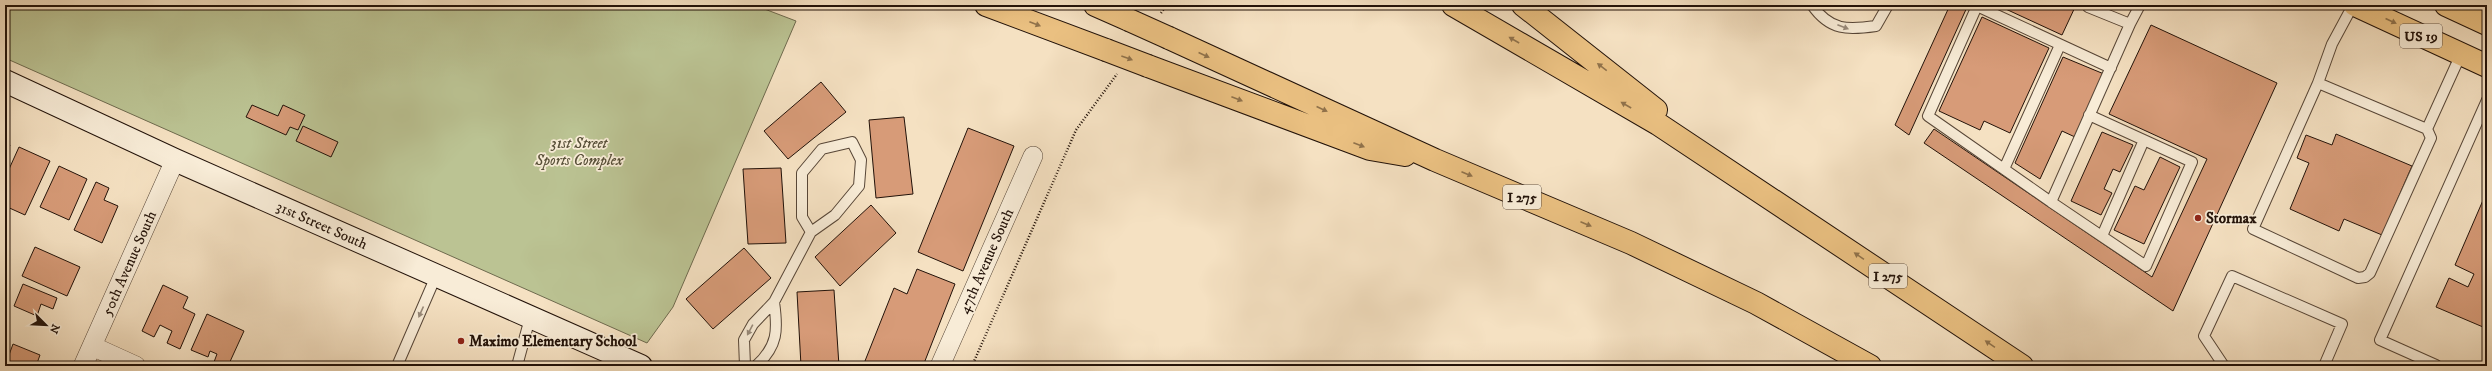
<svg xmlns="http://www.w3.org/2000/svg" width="2492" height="371" viewBox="0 0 2492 371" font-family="'IM FELL DW Pica',serif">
	<rect width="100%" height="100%" fill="#f5e1c2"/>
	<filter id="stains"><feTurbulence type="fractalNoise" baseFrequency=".005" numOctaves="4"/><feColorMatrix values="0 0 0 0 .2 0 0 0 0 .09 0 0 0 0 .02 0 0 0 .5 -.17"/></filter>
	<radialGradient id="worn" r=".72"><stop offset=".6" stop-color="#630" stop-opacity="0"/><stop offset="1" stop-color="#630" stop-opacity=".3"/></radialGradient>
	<path fill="#bbc393" stroke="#6e6a4e" d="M5,5H754L796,21L673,307L647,343L5,58Z"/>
	<path fill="#d79b78" stroke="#221209" d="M1950,5H1968L1909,135L1895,125Z
		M1997,5H2076L2062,35Z
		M1982,17L2049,48L2010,133L1984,121L1980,130L1939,111Z
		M2151,25L2277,83L2173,311L1924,143L1934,129L2152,277L2207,159L2109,114Z
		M2063,57L2104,74L2075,137L2062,131L2040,179L2015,163Z
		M821,82L846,112L788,159L764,131Z
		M252,105L278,116L283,105L305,115L298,130L290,127L286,135L246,117Z
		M904,117L913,194L876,198L869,120Z
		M303,126L338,142L331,157L296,141Z
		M968,128L1014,146L963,271L918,252Z
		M2102,132L2133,145L2120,172L2113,169L2104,189L2112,193L2101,215L2071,201Z
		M2336,134L2412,166L2382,235L2344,219L2339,231L2290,209L2309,163L2297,158L2306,135L2332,145Z
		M5,143L10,145L5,157Z
		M19,147L50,161L25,215L5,206V178Z
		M2160,157L2180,167L2144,244L2114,230L2135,186L2144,190Z
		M59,166L87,179L69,220L40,207Z
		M781,168L786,243L748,244L743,169Z
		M96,182L109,188L104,200L118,206L102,243L74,230Z
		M2487,191V319L2483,327L2436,307L2449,278L2468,287L2474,274L2455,265Z
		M871,205L896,233L840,286L815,257Z
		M35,247L80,267L67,296L22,276Z
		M744,248L771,278L713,329L686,299Z
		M917,269L955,284L923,366H863L894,288L907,294Z
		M23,284L57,298L53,309L41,304L37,316L14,306Z
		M163,285L188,297L183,308L195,314L180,349L167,343L172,331L160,325L154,337L142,331Z
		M834,290L839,366H801L797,292Z
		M207,314L244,331L228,366L214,362L217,354L210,351L208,357L191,350Z
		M13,344L40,355L36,366H5Z
		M271,362L273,366H263Z"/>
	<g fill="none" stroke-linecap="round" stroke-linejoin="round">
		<g stroke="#574637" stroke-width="12">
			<path id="lane" d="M1812,5C1830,31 1848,30 1876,26L1888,5
				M2353,5L2332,44L2318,83L2427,129L2461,54
				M2088,7L2130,24L2140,5
				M2111,68L1977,6L1928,116L2051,202L2130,24
				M2318,83L2253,229L2358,278L2365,277L2370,273L2431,138L2427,129
				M2004,169L2060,45
				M2051,202L2146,266L2192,162L2089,115
				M2102,236L2144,140
				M2436,365L2380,340L2487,100
				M397,366L436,276
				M517,366L530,318
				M745,366L744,340L753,324L774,302L811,232L835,215L859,186L861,160L852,142L822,149L802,173V217L811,232
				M756,366C778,346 778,330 774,302
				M2224,366L2204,336L2232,276L2342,324L2324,366"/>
		</g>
		<g stroke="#574637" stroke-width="20">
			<path id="street" d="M92,346L136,366
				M83,366L175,160
				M940,366L1033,156"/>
		</g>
		<g stroke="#221209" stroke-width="24">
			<path id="secondary" d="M5,81L175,160L641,366"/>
		</g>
		<g stroke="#221209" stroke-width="24">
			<path id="highway" d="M986,5L1106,50
				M1095,5L1129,20
				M1453,5L1658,124L2022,366
				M1523,5L1656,110
				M2355,5L2487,66
				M2446,5L2487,24
				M1169,38L1435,160L1631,243L1756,303L1870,366
				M1148,66L1370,149L1405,155"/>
		</g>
		<path stroke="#221209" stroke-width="2.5" stroke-dasharray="1 2" stroke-linecap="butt" d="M1161,13L1167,5
			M972,366L1076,130L1117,74"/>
		<use href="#lane" stroke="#f8ecd7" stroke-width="10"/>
		<use href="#street" stroke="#f8ecd7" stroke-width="19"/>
		<use href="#secondary" stroke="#f8ecd7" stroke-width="22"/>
		<use href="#highway" stroke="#eac081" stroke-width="22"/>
		<g stroke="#221209" stroke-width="24" stroke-linecap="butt">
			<path id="highway-bridge" d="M1129,20L1169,38
				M1106,50L1148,66"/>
		</g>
		<use href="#highway-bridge" stroke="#eac081" stroke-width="22"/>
	</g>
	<defs><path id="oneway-solid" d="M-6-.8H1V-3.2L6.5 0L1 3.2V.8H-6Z"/></defs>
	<g fill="#90724b">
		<use href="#oneway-solid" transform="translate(2391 21) rotate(25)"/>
		<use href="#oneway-solid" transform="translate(1035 24) rotate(21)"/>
		<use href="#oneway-solid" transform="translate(1514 40) rotate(-150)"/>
		<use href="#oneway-solid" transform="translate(1204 55) rotate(25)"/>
		<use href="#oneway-solid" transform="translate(1127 58) rotate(20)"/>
		<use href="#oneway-solid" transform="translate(1602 67) rotate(-142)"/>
		<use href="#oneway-solid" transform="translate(1237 99) rotate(21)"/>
		<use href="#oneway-solid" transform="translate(1626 105) rotate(-150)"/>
		<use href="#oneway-solid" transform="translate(1322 109) rotate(25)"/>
		<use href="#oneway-solid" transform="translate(1359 145) rotate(21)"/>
		<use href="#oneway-solid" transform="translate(1467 174) rotate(23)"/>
		<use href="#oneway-solid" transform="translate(1586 224) rotate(23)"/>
		<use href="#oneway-solid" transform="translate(1859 256) rotate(-146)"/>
		<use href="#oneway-solid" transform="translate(1990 344) rotate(-146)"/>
	</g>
	<g fill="#988a7a">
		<use href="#oneway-solid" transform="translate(1843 27) rotate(21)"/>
		<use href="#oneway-solid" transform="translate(421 312) rotate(114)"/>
		<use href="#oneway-solid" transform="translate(750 330) rotate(118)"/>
	</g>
	<g fill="#8f2418" stroke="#f8ecd7" stroke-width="1.5">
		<circle cx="2198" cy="218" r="4"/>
		<circle cx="461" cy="341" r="4"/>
	</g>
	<g text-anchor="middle" stroke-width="3.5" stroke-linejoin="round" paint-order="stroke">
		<g fill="#f8ecd7" stroke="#625347" stroke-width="1">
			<rect x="2400" y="24" width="42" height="24" rx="3"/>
			<rect x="1503" y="185" width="38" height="24" rx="3"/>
			<rect x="1869" y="264" width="38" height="24" rx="3"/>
		</g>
		<g font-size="14" font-weight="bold" fill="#221209">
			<text x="2421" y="41">US 19</text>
			<text x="1522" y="202">I 275</text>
			<text x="1888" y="281">I 275</text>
		</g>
		<g font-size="15" font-style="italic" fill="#585039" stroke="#f8ecd7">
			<text x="579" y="148">31st Street<tspan x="579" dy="17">Sports Complex</tspan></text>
		</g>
		<g font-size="15" font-weight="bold" fill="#221209" stroke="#f8ecd7" text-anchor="start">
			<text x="2206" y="223">Stormax</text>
			<text x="469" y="346">Maximo Elementary School</text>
		</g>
		<g font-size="15" fill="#221209" stroke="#f8ecd7">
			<text transform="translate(322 225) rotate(24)" y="5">31st Street South</text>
			<text transform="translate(986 261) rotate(-66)" y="5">47th Avenue South</text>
			<text transform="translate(129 263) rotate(-66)" y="5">50th Avenue South</text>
		</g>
	</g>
	<rect width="2492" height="371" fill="none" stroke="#f5e1c2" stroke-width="20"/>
	<rect x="6" y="6" width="2480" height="359" fill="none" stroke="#221209" stroke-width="2"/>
	<rect x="10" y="10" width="2472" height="351" fill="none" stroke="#221209"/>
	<g transform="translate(46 325) rotate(114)" stroke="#f8ecd7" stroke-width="3" paint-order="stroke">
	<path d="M0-3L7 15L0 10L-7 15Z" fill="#221209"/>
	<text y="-6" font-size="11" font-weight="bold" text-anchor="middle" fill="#221209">N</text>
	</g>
	<rect width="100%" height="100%" filter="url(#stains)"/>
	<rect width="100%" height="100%" fill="url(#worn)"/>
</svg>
